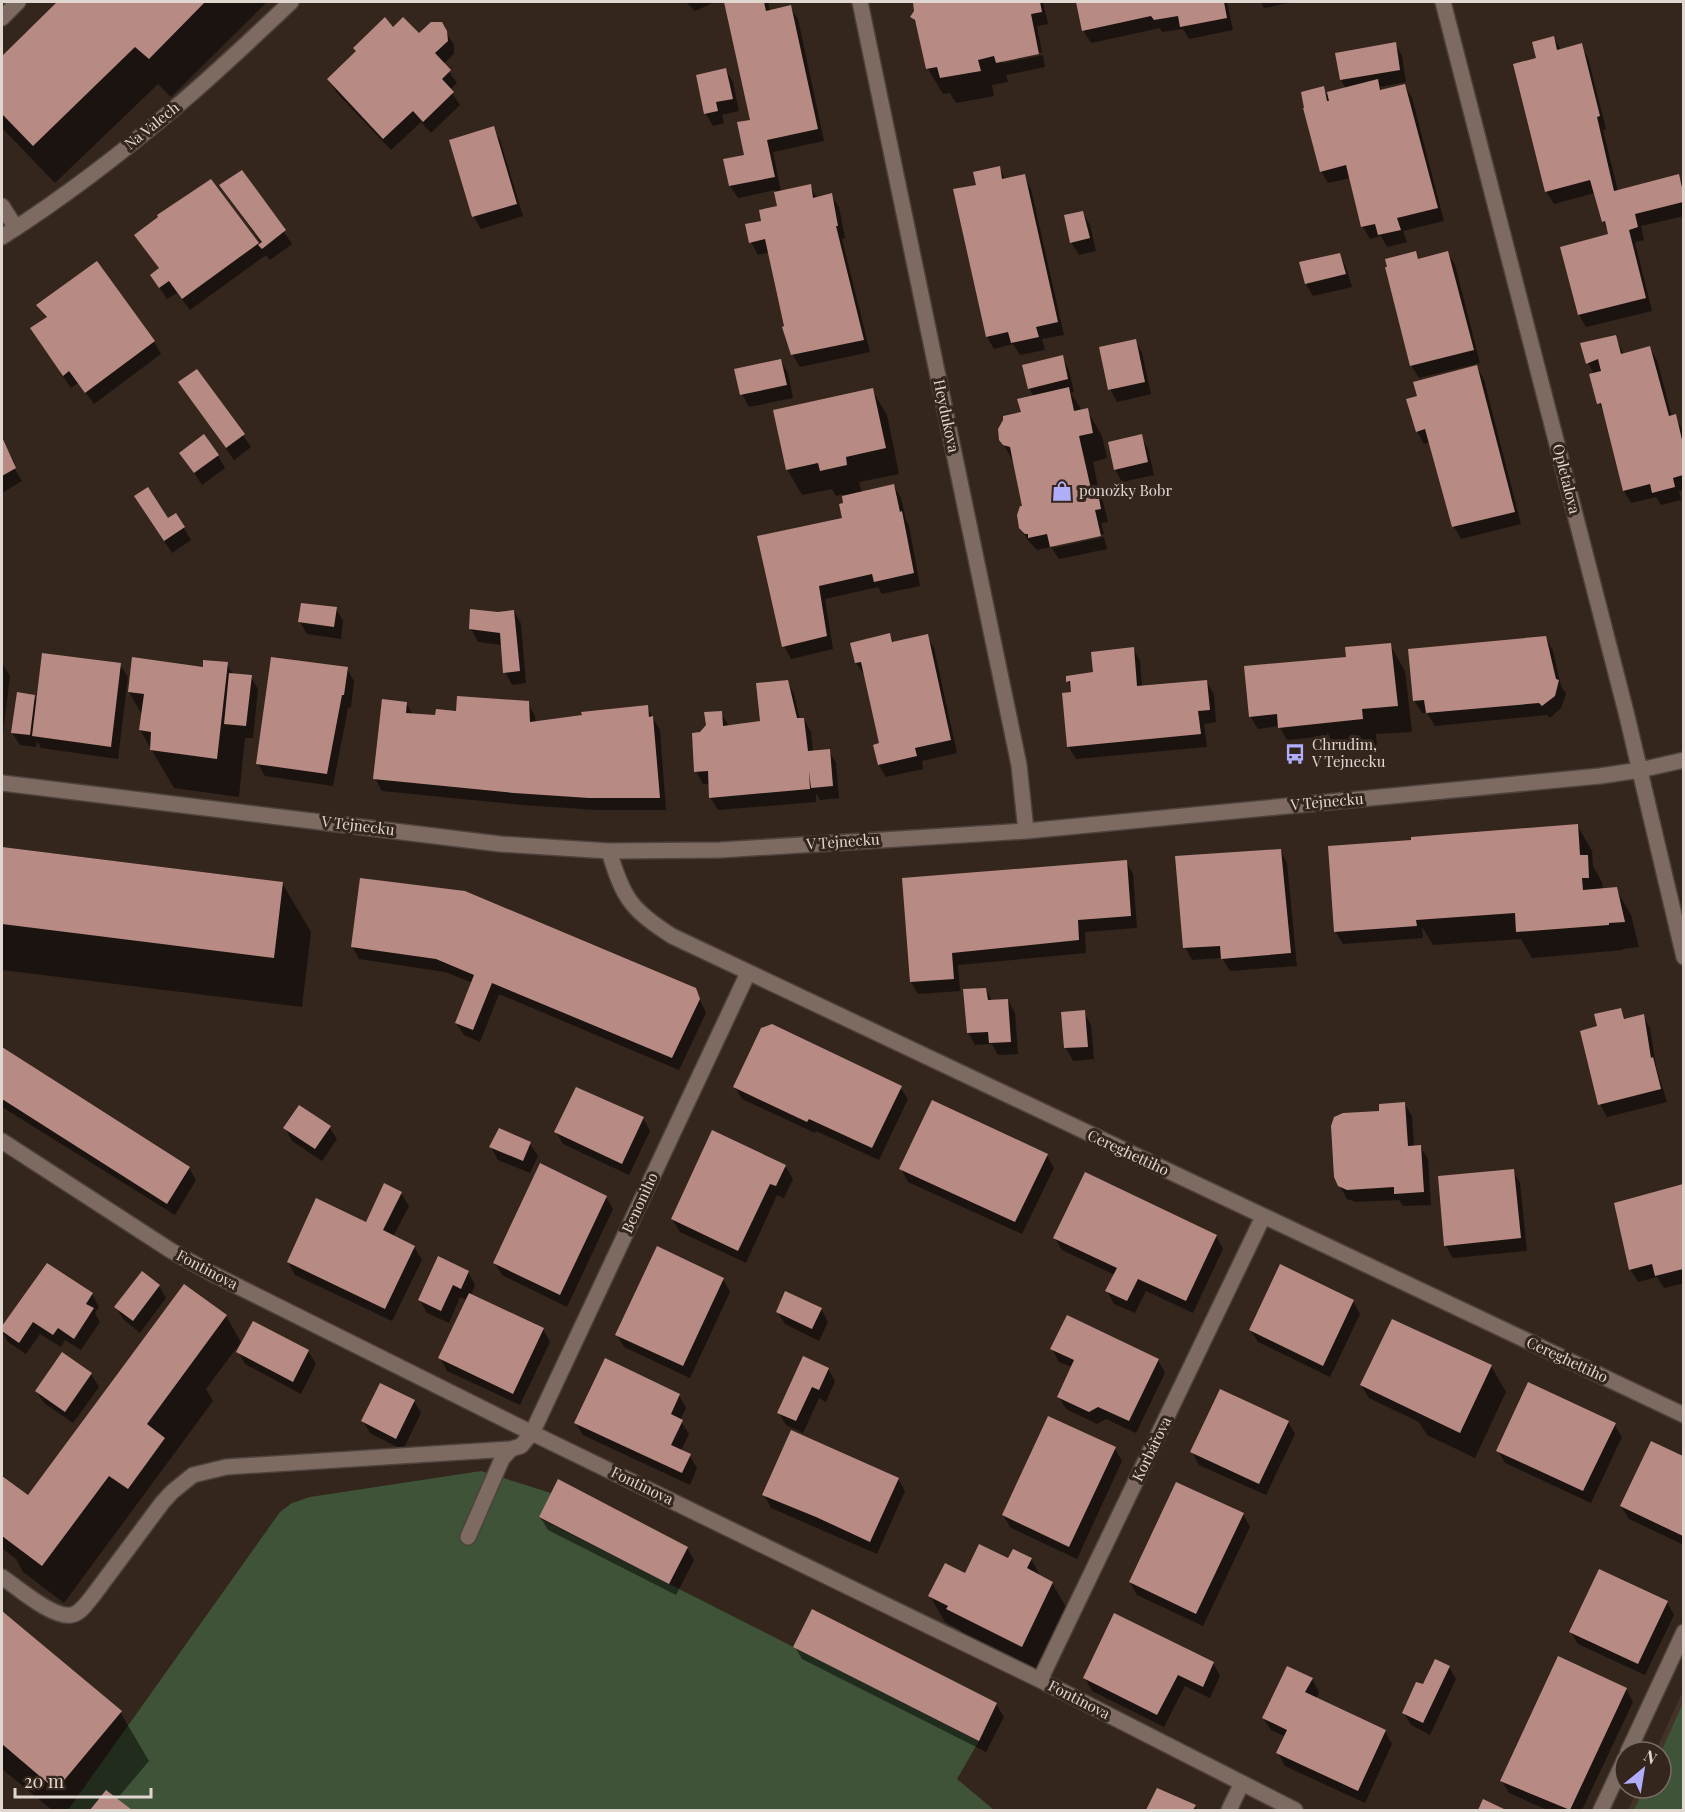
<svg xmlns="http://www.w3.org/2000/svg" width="1685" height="1812" viewBox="0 0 1685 1812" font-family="'Playfair Display',serif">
	<rect width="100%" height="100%" fill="#34251d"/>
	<path fill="#443329" d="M1683,1691V1810H1628L1638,1788H1661V1752H1655Z"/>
	<path fill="#3e5338" d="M481,1471L551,1493L539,1518L979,1741L957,1779L994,1810H68L280,1512L292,1503L310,1497Z
		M1683,1703V1810H1634L1645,1788H1661V1752Z"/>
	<path fill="#0007" d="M59,2H267L171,97L158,84L55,183L2,128V58Z
		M686,2H715L695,11Z
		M727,2H768L770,12L790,7L798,19L824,141L773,152L781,192L810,186L817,198L831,195L839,207L845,238L842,239L870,352L800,367L792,354L770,252L758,255L751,242L763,222L778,207L775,190L738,198L730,186L725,160L746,156L752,121Z
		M915,2H1043L1048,24L1037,26L1042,52L1003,60V63L1043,55L1045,67L1006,75L1008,82L992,85L994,96L956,103L950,93L943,94L928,69L919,30L912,17L915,11Z
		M1078,2H1227L1233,30L1189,39L1183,29L1162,32L1160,28L1091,43L1083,30Z
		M1261,2H1294L1264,8Z
		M393,29L419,36L446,32L454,45V54L443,64L457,83L450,90L460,105L431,133L421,122L391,150L336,92L329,79Z
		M1554,38L1561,50L1581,45L1588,58L1606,129L1603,130L1618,191L1678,176L1684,185V216L1641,226L1644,240L1635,242L1652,311L1586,327L1579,315L1610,236L1603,221L1595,193L1554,204L1546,191L1538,59Z
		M1395,44L1402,56L1406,82L1380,87L1383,91L1405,86L1412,98L1444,221L1403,231L1407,242L1387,247L1381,236L1370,239L1363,227L1351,178L1328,183L1321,171L1323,88L1330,100L1346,89L1341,80Z
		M726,70L733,82L739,111L722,115L724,123L713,126L706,114Z
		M493,128L500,140L523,216L481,229L474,217L451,141Z
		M999,168L1006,180L1024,176L1031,189L1064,335L1042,339L1045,350L1020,355L1013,344L994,349L987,337L977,186Z
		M242,172L292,244L270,260L266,255L190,310L177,293L167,299L152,276L160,269L136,235L258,243L259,246L262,244L221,186Z
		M1083,213L1090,225L1096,251L1079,255L1071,242Z
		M1415,252L1419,260L1448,253L1455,265L1480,363L1419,378L1411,365Z
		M1339,254L1346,267L1352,287L1313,296L1306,284Z
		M38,305L154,342L161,354L94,404L78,383L71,388L39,341L47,319Z
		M1615,336L1624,355L1649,347L1657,360L1672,417L1675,416L1684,433V490L1679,491L1681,500L1661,505L1656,497L1631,503L1624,491L1605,414L1599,403L1594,374L1588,363L1582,344Z
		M1135,340L1142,353L1151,394L1117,402L1110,389Z
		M1062,357L1069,370L1074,392L1071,393L1082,411L1087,410L1102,436L1107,458L1093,462L1098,487L1095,488L1103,502L1108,522L1101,523L1104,534L1053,545V548L1104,537L1107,549L1059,559L1051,547L1037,550L1028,540L1020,527L1024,507L1015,465L1001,439L1034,397L1029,388Z
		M781,361L788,373L793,398L749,407L742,394Z
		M1477,367L1484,380L1521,524L1461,539L1454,527L1431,442L1424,444L1417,431L1419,397Z
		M197,371L251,447L234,460L180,383Z
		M872,390L887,415L899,474L859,482L862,493L894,486L901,498L906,520L909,526L920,586L882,594L878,587L825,599L833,649L791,659L784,646L844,519L845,504L843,494L836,496L832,489L802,495L787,469Z
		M1141,436L1148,449L1154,475L1122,482L1115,469Z
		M2,440L15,463L12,464L22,481L2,493Z
		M181,453L218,456L225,468L202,485Z
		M143,509L168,520L176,515L191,540L172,553Z
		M336,609L343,621L341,639L307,634L300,622Z
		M514,611L521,624L526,683L512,685L505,672L502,645L478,642L471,629L498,613Z
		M890,634L894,643L927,636L934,648L957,753L922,761L923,769L886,777L879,765L881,744L866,675H864L856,663Z
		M1546,638L1553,651L1561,686L1566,694L1561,708L1550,718L1547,715L1435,726L1427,713H1422L1414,700Z
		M1390,645L1405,671L1412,732L1376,734L1377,745L1337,749L1327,732V736L1287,740L1279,726L1258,729L1250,716L1347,658Z
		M1133,648L1140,661L1142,687L1207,682L1214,695L1216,722L1204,724L1207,747L1076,759L1068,746L1072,693L1068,681L1095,674Z
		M2,663L10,676L2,743Z
		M227,664L233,675L251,677L258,689L253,738H245L239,797L174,788L140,730L142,715L129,692L204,669Z
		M120,665L128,677L118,759L41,748L37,741L36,747L20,745L12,733L34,696L38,702Z
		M347,669L354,681L351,707L348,708L333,786L265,776L258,764Z
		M787,681L794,694L800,719H804L811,732L813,752L829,751L836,763L839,798L820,800L816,793V802L718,810L710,797V784H703L696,771L701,733L721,713L729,726L762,722Z
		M406,703L413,715L436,717L528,703L535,716L536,723L647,707L660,730L666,810H597L522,805L382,791L375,778Z
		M1577,825L1592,851L1593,866L1602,882L1603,890L1616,889L1631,915L1639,947L1623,949V950L1532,958L1521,939L1433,945L1422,927L1423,938L1343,944L1335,931Z
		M2,849L282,883L311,932L302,1007L2,970Z
		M1280,850L1287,863L1297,966L1230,971L1222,958L1192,960L1185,947Z
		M1126,861L1133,874L1137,928L1085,932L1086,953L958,965L960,991L918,994L911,982L904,879Z
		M352,946L695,989L706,1013L679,1070L499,994L480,1042L464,1035L456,1023L473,983L445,972L359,959Z
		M986,989L992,1001L1008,1000L1015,1013L1018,1054L998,1055L992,1044L975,1045L968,1032Z
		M1620,1009L1626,1020L1643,1016L1650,1028L1656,1066L1667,1102L1607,1117L1600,1104L1598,1028Z
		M1084,1012L1091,1025L1094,1059L1073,1061L1066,1048L1063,1013Z
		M2,1049L189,1168L196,1180L175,1215L2,1107Z
		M735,1087H900L908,1099L879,1160L816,1131L815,1133L742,1099Z
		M1405,1104L1412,1116L1414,1147L1420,1146L1428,1159L1431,1205L1403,1206L1399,1200L1356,1202L1347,1199L1340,1186L1381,1112Z
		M643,1118L650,1131L629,1175L563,1144L556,1132Z
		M329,1127L337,1139L322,1161L292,1141L285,1128Z
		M530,1144L538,1156L530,1173L498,1160L491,1147Z
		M1047,1156L1054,1168L1022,1234L908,1182L901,1169Z
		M785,1166L793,1179L784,1198L777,1195L746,1263L680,1232L672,1219Z
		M1513,1171L1520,1183L1527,1251L1453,1258L1446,1246Z
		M1684,1186V1283L1664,1288L1657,1277L1638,1282L1630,1269L1616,1204Z
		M401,1193L409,1206L393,1237L414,1247L422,1260L392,1321L295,1275L288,1262L367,1224Z
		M606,1197L613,1209L567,1307L502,1275L495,1263Z
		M1216,1236L1223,1249L1193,1313L1146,1291L1135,1313L1114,1304L1107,1291L1115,1275L1062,1250L1055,1238Z
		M47,1265L92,1294L99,1307L95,1313L100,1322L81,1350L65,1340L61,1347L40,1334L26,1354L8,1342L2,1331Z
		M468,1272L475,1285L471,1295L543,1329L550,1342L520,1405L447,1371L440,1358L467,1300L460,1297L449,1323L427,1313L420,1300Z
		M723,1279L730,1292L690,1378L624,1347L617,1335Z
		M159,1286L166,1298L140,1333L123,1319L116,1307Z
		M1353,1301L1360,1314L1330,1377L1258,1342L1250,1330Z
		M821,1309L828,1322L819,1341L785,1324L777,1311Z
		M226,1316L241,1342L206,1389L213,1401L64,1603L23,1572L16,1559L2,1548V1477L28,1497Z
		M1052,1349L1158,1360L1165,1373L1136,1433L1106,1419L1097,1424L1066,1409L1059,1397L1072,1367L1059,1362Z
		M308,1351L316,1364L301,1394L245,1364L238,1352Z
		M62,1354L91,1374L99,1387L73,1423L44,1403L36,1391Z
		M1491,1366L1506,1392L1475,1458L1427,1435L1419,1422L1369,1398L1361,1385Z
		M828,1369L835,1381L826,1402L819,1398L803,1433L786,1425L779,1413Z
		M679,1395L686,1408L680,1420L689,1434L681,1451L689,1455L697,1468L690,1485L583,1435L576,1423Z
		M414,1401L421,1413L403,1450L370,1433L363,1421Z
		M1288,1422L1295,1434L1266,1495L1199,1465L1192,1452Z
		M1614,1424L1622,1437L1591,1503L1505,1463L1498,1451Z
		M1652,1443L1684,1458V1545L1629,1519L1621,1506Z
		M1115,1449L1122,1461L1077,1559L1011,1528L1003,1515Z
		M898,1479L905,1491L877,1554L771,1508L764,1495Z
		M1243,1514L1250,1527L1203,1626L1137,1595L1130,1582Z
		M540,1517L687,1548L694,1560L676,1595L548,1530Z
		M1031,1559L1041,1577L1052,1583L1067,1609L1037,1672L963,1635L960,1630L945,1622L930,1596L966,1575L1009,1560Z
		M1667,1602L1674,1615L1645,1675L1578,1644L1571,1632Z
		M2,1613L120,1712L149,1761L116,1800L130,1810H52L2,1769Z
		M795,1647L996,1704L1004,1717L986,1752L802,1659Z
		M1213,1663L1220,1676L1210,1698L1185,1686L1164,1727L1092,1691L1085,1678Z
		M1449,1667L1456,1679L1430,1735L1411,1725L1404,1713L1423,1686Z
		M1312,1679L1319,1692L1316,1699L1385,1731L1392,1744L1365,1803L1285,1766L1278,1753L1286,1737L1271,1730L1263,1718Z
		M1626,1689L1633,1702L1582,1810H1547L1509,1793L1502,1781Z
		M1158,1790L1195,1807L1197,1810H1148Z"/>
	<path fill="#b78b84" d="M57,2H205L149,59L135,47L33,146L2,114V56Z
		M724,2H764L766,11L791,5L818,129L767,140L775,177L729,186L723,159L744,155L737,122L750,120Z
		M913,2H1040L1042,12L1031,14L1039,54L996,63L994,56L978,60L981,71L940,78L937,67L926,69L915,20L910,17L914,11Z
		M1076,2H1224L1227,18L1180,27L1178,16L1154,20L1151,16L1082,31Z
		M385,17L393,27L403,17L419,33L431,22H442L447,31L448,41L435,53L451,70L442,79L454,92L423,122L413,111L383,139L327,79L356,51L353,48Z
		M1554,36L1557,50L1582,43L1600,116L1597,117L1614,191L1679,174L1683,192V202L1635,214L1638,227L1629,230L1646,298L1578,315L1560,247L1608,234L1605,221L1602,222L1590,180L1545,192L1513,64L1536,58L1532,42Z
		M1396,42L1400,70L1340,80L1335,53Z
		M726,68L733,99L716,102L718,111L704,114L696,75Z
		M1378,79L1380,90L1405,84L1438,208L1397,218L1401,230L1378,235L1375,224L1361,227L1346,165L1320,172L1303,108H1304L1301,92L1324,86L1327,101H1329L1327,92Z
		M494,126L517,204L472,217L449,140Z
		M1000,166L1002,179L1025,174L1058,322L1036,327L1039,337L1011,343L1008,332L986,337L953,189L976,185L973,172Z
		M242,170L286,230L262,249L258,245L262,242L219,185Z
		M211,179L259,243L182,299L169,281L159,288L150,275L159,268L134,235L158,217L157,215Z
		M811,184L813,198L832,193L838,226H836L864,340L791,355L782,327L784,326L765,239L749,243L745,224L761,221L759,210L777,206L774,192Z
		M1083,211L1090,238L1070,243L1064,215Z
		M1416,251L1418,259L1448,251L1474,350L1410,366L1385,267H1387L1385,259Z
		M1340,253L1346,274L1305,284L1299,262Z
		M97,261L155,341L85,393L69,371L63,376L30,328L47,317L36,305Z
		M1616,335L1621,354L1650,346L1669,416L1676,414L1683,444V475L1673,478L1675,487L1652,493L1650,484L1623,491L1601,403L1597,404L1589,374L1601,371L1598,359L1586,364L1580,343Z
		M1136,339L1145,382L1108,390L1099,347Z
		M1063,355L1068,379L1028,389L1022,365Z
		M781,359L787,385L740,395L734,369Z
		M1477,365L1515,512L1452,527L1425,429L1416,432L1406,399L1417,396L1413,382Z
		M197,369L245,434L226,448L178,382Z
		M1069,387L1074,411L1088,408L1093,433L1079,436L1091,489L1097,488L1101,509L1095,510L1101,536L1050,547L1047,534L1028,538V534H1025L1019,528L1017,515L1020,506H1022L1016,477L1010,447L1003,445L999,440L998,429L1003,420V416L1021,412L1017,399Z
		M873,388L886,448L846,457L847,465L820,471L818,463L786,470L773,410Z
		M204,434L219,455L194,473L179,453Z
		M1142,434L1148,462L1114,470L1108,442Z
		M2,437L16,468L2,476Z
		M894,484L900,512L902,511L914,573L874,582L872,574L819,586L827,636L782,647L757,536L842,518L839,504L843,503L842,496Z
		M148,487L168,518L176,513L185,527L164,541L134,496Z
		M301,603L337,607L334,627L298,622Z
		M470,609L498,612L514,610L520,671L503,673L500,633L469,629Z
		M890,633L892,642L928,634L951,740L915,748L917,756L878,765L873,745L879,743L861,662L855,663L850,643Z
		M1546,636L1556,679L1559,680L1555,696L1542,706L1539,703L1426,713L1424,700L1413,701L1408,649Z
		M1391,643L1398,706L1362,709L1363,719L1278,728L1277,714L1249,717L1244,666L1346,657L1345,647Z
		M1134,647L1137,686L1207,680L1210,710L1198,711L1201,734L1067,747L1062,693L1071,692L1070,681L1066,682V676L1093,672L1091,652Z
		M42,653L121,663L111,747L32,736Z
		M132,657L203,667V660L228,662L217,759L150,750L151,732L139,730L144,694L128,692Z
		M271,657L348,667L344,695H342L327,774L256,764Z
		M229,673L252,675L246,726L224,724Z
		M788,680L797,718H804L808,751L830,749L833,786L811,788L809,771L810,789L709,798L708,771L694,772L692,733L700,732L706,725L704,712L722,711L723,726L760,721L756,683Z
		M17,692L35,695L30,735L11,733Z
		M457,696L529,701L530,722L582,715L581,712L648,705L649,717L653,716L660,798H589L514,793L373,779L382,699L407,702L406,713L435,715L436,709L456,711Z
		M1578,824L1580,855H1588L1589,878H1582L1583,890L1617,887L1625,922L1609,923V925L1516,932L1515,913L1416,920L1417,926L1334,932L1328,846L1411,840V837Z
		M2,847L283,882L274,958L2,924Z
		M1281,849L1291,953L1221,959L1220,946L1183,948L1175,856Z
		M1127,860L1131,916L1078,920L1079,940L952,953L954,979L910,982L902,878Z
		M360,878L465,891L696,988L700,999L672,1058L492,983L473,1030L455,1023L474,975L436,959L351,947Z
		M986,988L988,1000L1008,999L1011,1042L989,1043L988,1032L967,1033L963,989Z
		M1621,1008L1624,1019L1644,1014L1651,1058L1653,1057L1661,1089L1598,1105L1580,1031L1597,1026L1594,1014Z
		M1085,1010L1088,1047L1064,1048L1061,1012Z
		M772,1024L902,1086L872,1148L809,1119L807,1122L733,1087L761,1028Z
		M2,1047L190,1167L167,1204L2,1099Z
		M576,1087L644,1117L622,1164L554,1132Z
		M932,1100L1048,1154L1015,1222L899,1169Z
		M1405,1102L1408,1146L1421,1145L1424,1192L1394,1194V1187L1347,1190L1338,1186L1334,1177L1331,1126L1334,1117L1343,1113L1379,1111V1104Z
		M299,1105L331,1126L315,1149L283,1128Z
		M499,1128L531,1142L523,1161L489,1147Z
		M712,1130L786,1165L776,1186L770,1184L738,1251L671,1219Z
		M540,1163L607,1196L560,1295L493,1263Z
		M1514,1169L1521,1238L1444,1246L1438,1176Z
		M1085,1172L1217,1235L1186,1301L1138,1279L1127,1301L1105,1291L1117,1268L1053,1238Z
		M384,1183L402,1192L383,1230L415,1246L385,1309L287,1262L316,1198L366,1222Z
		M1683,1184V1269L1655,1276L1652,1264L1629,1270L1614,1203Z
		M657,1246L724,1278L683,1366L615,1335Z
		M438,1256L469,1271L461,1289L453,1285L441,1311L418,1300Z
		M47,1263L93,1293L86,1304L94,1308L74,1339L58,1328L53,1335L33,1322L19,1343L2,1331V1326Z
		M1280,1264L1354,1300L1323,1366L1249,1330Z
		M142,1271L160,1285L133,1321L114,1307Z
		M184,1284L227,1315L147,1424L165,1438L128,1489L109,1476L42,1566L2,1536V1476L28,1495Z
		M785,1291L822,1308L812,1329L776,1312Z
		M469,1293L544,1328L513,1394L438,1358Z
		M1067,1315L1159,1359L1129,1421L1098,1407L1089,1412L1057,1397L1074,1360L1050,1349Z
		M1392,1319L1492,1365L1460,1433L1360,1385Z
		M253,1321L309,1350L293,1382L236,1352Z
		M62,1352L92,1373L65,1412L35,1391Z
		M803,1356L829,1368L819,1390L812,1387L796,1421L777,1413Z
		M605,1358L680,1394L671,1414L683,1420L671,1445L691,1454L682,1473L574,1423Z
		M1528,1382L1616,1423L1583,1491L1496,1451Z
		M380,1383L415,1400L396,1439L361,1421Z
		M1220,1389L1289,1421L1259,1484L1190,1452Z
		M1048,1416L1116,1447L1069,1547L1002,1515Z
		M791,1430L899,1478L870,1542L816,1517L762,1495Z
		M1651,1441L1683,1456V1536L1620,1506Z
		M558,1479L688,1547L669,1584L539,1517Z
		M1176,1482L1244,1513L1196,1614L1129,1582Z
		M979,1544L1008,1558L1013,1549L1032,1558L1027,1568L1053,1582L1022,1647L946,1609L948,1606L928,1596L945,1563L965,1573Z
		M1599,1569L1668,1601L1638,1664L1569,1632Z
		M812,1609L997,1703L979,1741L793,1647Z
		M2,1611L122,1711L56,1790L2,1744Z
		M1114,1613L1214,1662L1203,1687L1178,1675L1157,1715L1083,1678Z
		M1558,1656L1627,1688L1570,1810L1500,1781Z
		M1435,1659L1450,1666L1423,1723L1402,1713L1416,1682L1423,1684Z
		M1287,1666L1313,1678L1305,1692L1386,1730L1358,1791L1276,1753L1287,1730L1262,1718Z
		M1157,1788L1196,1805L1193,1810H1146Z
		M106,1790L132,1810H90Z
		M1483,1799L1506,1810H1478Z"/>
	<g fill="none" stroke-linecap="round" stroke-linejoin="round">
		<g stroke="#4e423c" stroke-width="18">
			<path id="service" d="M2,18L18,2
				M2,206L16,228
				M468,1537L502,1459L511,1449
				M2,1577C17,1587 52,1618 71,1615C80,1614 86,1604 92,1597L162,1503L172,1492L193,1475L226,1467L511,1449L521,1446L532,1433
				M1229,1810L1242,1783"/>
		</g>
		<g stroke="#4e423c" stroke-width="18">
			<path id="minor" d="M860,2L1019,765L1026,831
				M1443,2L1626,712L1684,957
				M2,237C63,198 122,153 177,106C216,73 254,37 291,2
				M2,783L500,844L609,851L720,850L1026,831L1600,776L1640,770L1684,760
				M609,851C623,898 631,910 672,936L1684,1415
				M2,1141L170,1250L211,1273L532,1433L1040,1680L1295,1810
				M532,1433L748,973
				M1040,1680L1263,1217
				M1628,1752L1684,1632
				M1601,1810L1625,1759"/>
		</g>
		<use href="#service" stroke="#7d6b62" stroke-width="15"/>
		<use href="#minor" stroke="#7d6b62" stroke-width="15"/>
	</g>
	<defs>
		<g id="shop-bare" transform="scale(1.62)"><path d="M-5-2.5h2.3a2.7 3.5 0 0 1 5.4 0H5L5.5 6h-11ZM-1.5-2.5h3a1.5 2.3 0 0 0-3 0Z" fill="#b0aefa" stroke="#34251d" stroke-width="2.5" paint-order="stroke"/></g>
		<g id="bus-bare" transform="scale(1.62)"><path d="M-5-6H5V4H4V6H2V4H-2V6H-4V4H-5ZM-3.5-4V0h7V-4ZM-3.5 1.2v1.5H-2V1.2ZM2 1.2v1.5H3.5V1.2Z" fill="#b0aefa" stroke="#34251d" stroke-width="2.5" paint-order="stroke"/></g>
	</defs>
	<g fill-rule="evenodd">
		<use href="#shop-bare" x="1062" y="491"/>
		<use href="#bus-bare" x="1295" y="754"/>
	</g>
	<g text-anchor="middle" stroke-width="6" stroke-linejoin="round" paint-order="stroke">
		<g font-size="15" fill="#e1d7d1" stroke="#34251d">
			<text transform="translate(152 126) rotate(-39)" y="5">Na Valech</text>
			<text transform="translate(946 416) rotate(78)" y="5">Heydukova</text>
			<text transform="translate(1566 479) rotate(76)" y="5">Opletalova</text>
			<text transform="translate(1327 802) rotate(-5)" y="5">V Tejnecku</text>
			<text transform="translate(358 826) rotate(7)" y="5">V Tejnecku</text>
			<text transform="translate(843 842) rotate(-4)" y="5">V Tejnecku</text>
			<text transform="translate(1128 1153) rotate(25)" y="5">Cereghettiho</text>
			<text transform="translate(640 1203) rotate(-65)" y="5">Benoniho</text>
			<text transform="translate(207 1270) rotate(28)" y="5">Fontinova</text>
			<text transform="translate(1567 1360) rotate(25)" y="5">Cereghettiho</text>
			<text transform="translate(1152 1449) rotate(-64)" y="5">Korbářova</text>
			<text transform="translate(642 1486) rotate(26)" y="5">Fontinova</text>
			<text transform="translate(1079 1700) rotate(27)" y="5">Fontinova</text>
		</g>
		<g font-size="15" fill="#e1d7d1" stroke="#34251d" text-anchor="start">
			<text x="1079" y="496">ponožky Bobr</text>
			<text x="1312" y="750">Chrudim,<tspan x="1312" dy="17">V Tejnecku</tspan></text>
		</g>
	</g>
	<rect width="1685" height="1812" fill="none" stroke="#e1d7d1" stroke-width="6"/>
	<g transform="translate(1643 1770) rotate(30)"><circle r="28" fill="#34251d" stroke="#796c65" stroke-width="1.5"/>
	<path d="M0-4.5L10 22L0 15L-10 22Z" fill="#b0aefa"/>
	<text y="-9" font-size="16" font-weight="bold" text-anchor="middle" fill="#e1d7d1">N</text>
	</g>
	<path d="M15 1788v9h136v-9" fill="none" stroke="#e1d7d1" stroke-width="3"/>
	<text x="24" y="1788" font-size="18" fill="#e1d7d1" stroke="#34251d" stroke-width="4.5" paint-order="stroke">20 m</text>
</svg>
